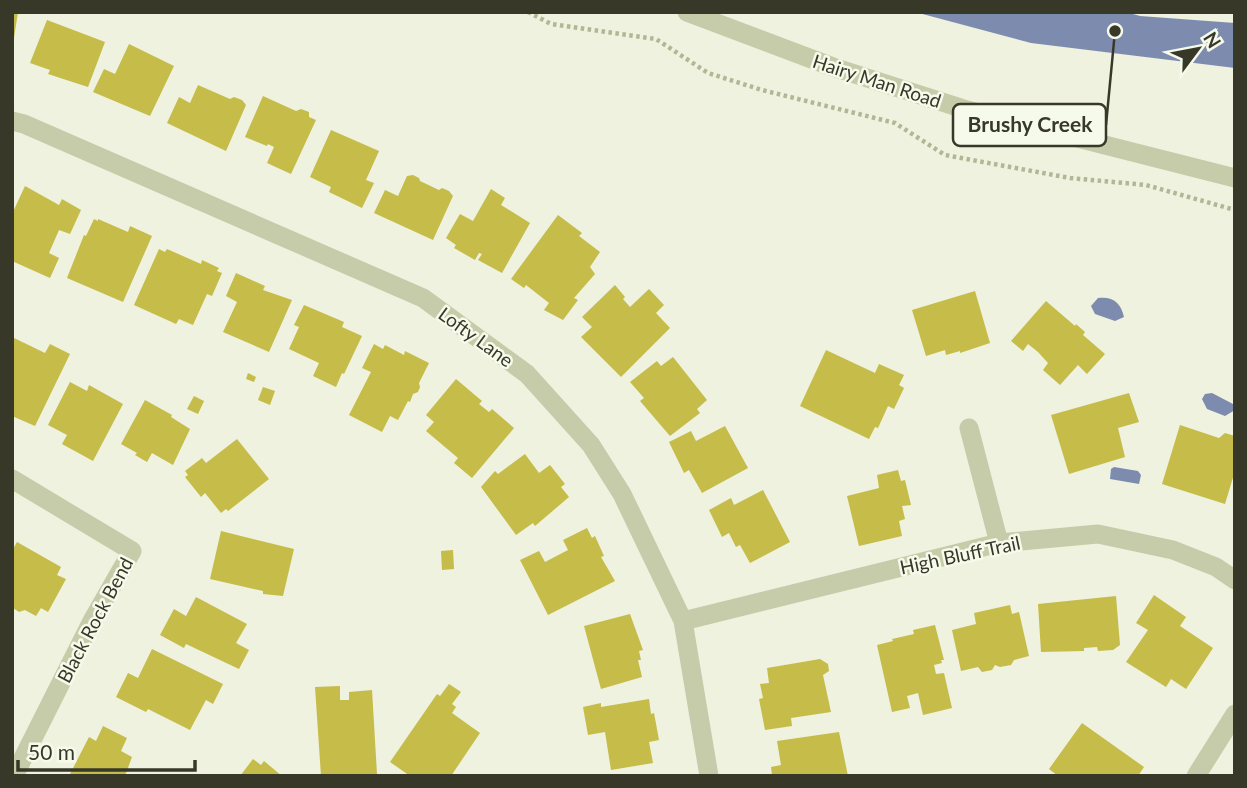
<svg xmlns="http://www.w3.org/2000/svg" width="1247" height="788" viewBox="0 0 1247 788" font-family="Lato,sans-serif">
	<rect width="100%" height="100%" fill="#eef2de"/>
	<path fill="#7d8baf" d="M915,12H1126L1140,16L1235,23V68L1031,43Z
		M1098,298C1113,296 1121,303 1124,317L1115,321L1095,314L1091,306Z
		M1212,393L1233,404L1235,410L1225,416L1207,409L1202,399L1205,394Z
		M1114,467L1138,471L1141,475L1139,484L1110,479L1111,469Z"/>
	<path fill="#c5bc49" d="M12,12H18L14,38H12Z
		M47,20L105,42L88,87L48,74L50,70L30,63Z
		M129,44L174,66L150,116L93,92L104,69L115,74Z
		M198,85L230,99L234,97L242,100L246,105L226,151L167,123L179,97L190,103Z
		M263,96L296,111L301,109L309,112V117L316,120L291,174L267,163L274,147L268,144L267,146L245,137Z
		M331,130L379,151L366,180L374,183L362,208L329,192L331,187L310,177Z
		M413,175L419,178L420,181L439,190L442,188L449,191L453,196L433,240L374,213L385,190L398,196L407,176Z
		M25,186L59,205L62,199L81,210L70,234L59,230L49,253L59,258L50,278L12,261V214Z
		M491,189L505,198L501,205L530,223L502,273L478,260L482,254L479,253L475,260L454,248L456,245L446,238L460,214L473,221Z
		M558,215L582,233L579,236L600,252L590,267L595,274L574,298L578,300L563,320L544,310L549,303L526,285L524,288L511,279Z
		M94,219L98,221V219L128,232L130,226L152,236L123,302L67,278L84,235L86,236Z
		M159,249L165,252L167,249L201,264L202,260L219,268L217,271L222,273L212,296L207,294L193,325L179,319L176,324L134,305Z
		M236,273L265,286L263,290L292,300L269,352L223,332L237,302L226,296Z
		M615,285L625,297L623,299L630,307L649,289L664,305L656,313L670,328L621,377L581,337L592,327L582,317Z
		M975,291L990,343L960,353V351L946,355L945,350L926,356L912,310Z
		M1046,301L1075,326L1076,324L1085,332L1083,335L1105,354L1087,374L1078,365L1060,385L1043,370L1048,363L1038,352L1028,344L1023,351L1011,341Z
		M304,305L344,322L342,327L362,336L344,374L342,373L336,387L313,376L319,363L289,349L299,327L294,325Z
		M14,338L45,353L50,344L70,354L35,426L12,416Z
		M374,344L383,349L385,345L404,355L405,351L429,363L419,383L420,387L418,392L413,394L410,402L408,401L398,420L390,416L382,432L349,415L371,372L362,368Z
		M826,350L875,373L879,364L904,375L899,385L904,388L894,409L888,406L878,428L875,427L869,439L800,406Z
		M673,357L707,400L697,409L700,413L670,436L640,401L644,398L630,382L657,361L661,366Z
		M248,373L256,377L254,382L246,379Z
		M456,379L482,401L479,404L489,412L492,409L514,428L472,478L454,463L458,458L426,431L434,422L426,415Z
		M70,382L87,391L89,385L123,404L93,461L62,444L67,435L48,425Z
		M263,387L275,391L270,405L258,400Z
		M1129,393L1139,422L1118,428L1125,457L1069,474L1051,415Z
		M194,396L204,401L198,414L187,409Z
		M145,400L172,415L171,417L190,429L173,465L152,453L147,462L135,455L137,453L121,444Z
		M1180,425L1219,438L1225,433L1235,436V471L1225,504L1162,484Z
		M725,426L748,468L702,493L689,470L684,473L669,442L691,431L696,441Z
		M237,439L269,479L228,511L226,509L221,513L205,493L201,497L185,477L188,475L185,471L202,458L206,463Z
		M525,454L539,473L550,465L565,484L561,487L569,497L535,526L533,523L516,535L481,487L495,471L498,474Z
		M898,470L901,481L905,480L911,505L902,506L905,519L899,521L902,536L859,546L847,496L879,488L877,475Z
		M763,490L790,542L750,563L740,545L736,547L729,533L722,537L709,510L731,498L734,505Z
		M587,528L592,538L595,536L604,556L601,557L615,581L548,615L520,560L539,551L545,562L568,550L563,540Z
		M221,531L294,549L283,596L263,594V591L210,579Z
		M17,542L61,567L57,575L66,579L48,612L41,608L36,616L25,610L19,612L13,608L12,551Z
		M453,550L454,569L442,570L441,551Z
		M1154,595L1186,617L1180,626L1213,648L1186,689L1171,679L1166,687L1126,662L1148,630L1136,623Z
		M1116,596L1120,645L1113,650L1098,651L1097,647L1084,648V651L1041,652L1038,604Z
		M196,597L247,624L236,643L249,650L239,669L186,644L184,648L160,635L174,609L186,616Z
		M1010,605L1012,614L1019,612L1029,656L1014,660L1011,665L1000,667L995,665L992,670L982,672L978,667L961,671L952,630L976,624L974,613Z
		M630,614L643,650L639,651L641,660H638L642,677L601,689L584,626Z
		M935,625L944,660H941L942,663L934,665L936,674L944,673L952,708L923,715L918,693L907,696L910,708L892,712L877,645L893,641L892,639L914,634L913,630Z
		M152,649L223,684L213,704L206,700L190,730L148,709L146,712L116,697L128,673L138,678Z
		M820,659L828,664L829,671L823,675L831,712L791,718L792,726L765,730L759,699L763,698L760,684L769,683L767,668Z
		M449,684L461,692L452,704L456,707L452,713L480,733L451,776H410L390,762L437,694L440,696Z
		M340,686V700H349V692L372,690L377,774L321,776L315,687Z
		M649,699L651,714L654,713L659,740L649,742L653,763L611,770L605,732L588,735L583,707L601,703V707Z
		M1082,723L1144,767L1138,776H1058L1049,769Z
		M103,726L127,738L121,751L132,757L125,776H69L89,737L96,741Z
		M839,732L848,776H772L771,767L781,765L777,741Z
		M253,759L261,765L264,761L282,776H240Z"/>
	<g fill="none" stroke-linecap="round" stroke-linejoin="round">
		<path stroke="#b3b694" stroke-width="4.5" stroke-dasharray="3.5 3.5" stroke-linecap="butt" d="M528,12L551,24L656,39L708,73L762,90L895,123L945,155L1070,178L1146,185L1235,210"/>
		<path stroke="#c6cba9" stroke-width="19" d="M12,121L24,124L423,298L527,374L591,445L622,494L683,621L709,776
			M969,428L999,543
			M12,479L132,551L92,621L14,776
			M683,621L999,543L1098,534L1173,550L1216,567L1235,580
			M1196,776L1235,714"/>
		<path stroke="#c6cba9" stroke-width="19" d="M687,12L833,67L967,110L1235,178"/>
	</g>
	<g text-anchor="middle" stroke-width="5" stroke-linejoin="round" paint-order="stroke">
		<g font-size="19" fill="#383829" stroke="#f6faea">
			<text transform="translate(877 81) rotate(18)" y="7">Hairy Man Road</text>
			<text transform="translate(476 337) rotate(36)" y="7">Lofty Lane</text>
			<text transform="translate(960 555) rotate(-12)" y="7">High Bluff Trail</text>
			<text transform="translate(95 620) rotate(-62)" y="7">Black Rock Bend</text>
		</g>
	</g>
	<path fill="none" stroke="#383829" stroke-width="2.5" d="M1115 31L1106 125"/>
	<circle fill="#383829" stroke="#f6faea" stroke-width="2.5" cx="1115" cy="31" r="7"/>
	<rect fill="#f6faea" stroke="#383829" stroke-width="2.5" x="953" y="104" width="153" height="42" rx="7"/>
	<g font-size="21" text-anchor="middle" font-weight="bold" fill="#383829">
		<text x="1030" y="132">Brushy Creek</text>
	</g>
	<rect width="1247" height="788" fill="none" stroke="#383829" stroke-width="28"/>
	<g transform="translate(1198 49) rotate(58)" stroke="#f6faea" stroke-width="5" paint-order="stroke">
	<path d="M0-5L12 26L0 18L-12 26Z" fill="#383829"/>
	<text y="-10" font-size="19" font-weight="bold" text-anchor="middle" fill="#383829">N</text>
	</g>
	<path d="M18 760v10h177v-10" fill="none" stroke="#383829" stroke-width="3.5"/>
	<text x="28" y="760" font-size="21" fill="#383829" stroke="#f6faea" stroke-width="5" paint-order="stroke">50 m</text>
</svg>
